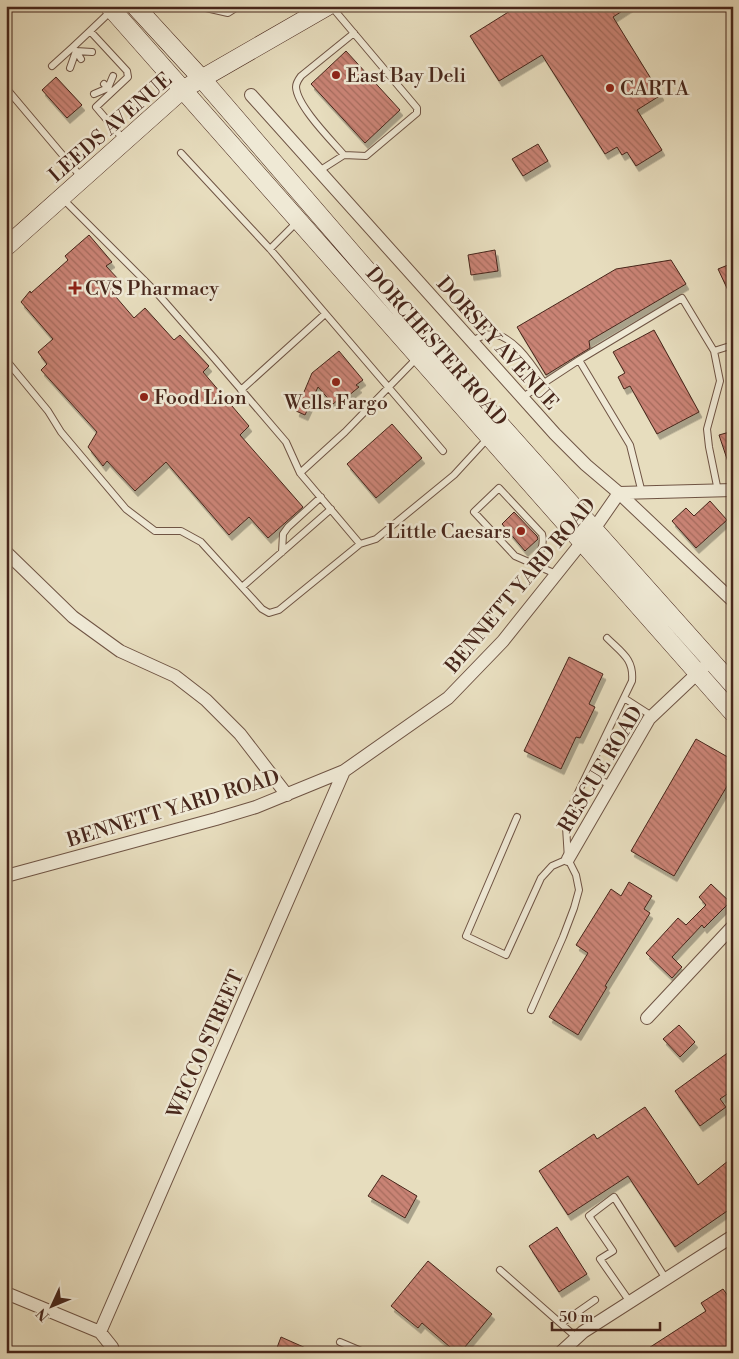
<svg xmlns="http://www.w3.org/2000/svg" width="739" height="1359" viewBox="0 0 739 1359" font-family="'Libre Bodoni',serif">
	<defs>
		<pattern id="building-back-hatch" width="6" height="6" patternUnits="userSpaceOnUse" patternTransform="scale(1.25)"><rect width="6" height="6" fill="#c98374"/><path d="M-1 5l2 2M0 0l6 6M5-1l2 2" fill="none" stroke="#a56b5e"/></pattern>
		<filter id="shadow"><feDropShadow dx="3" dy="5.5" stdDeviation="0" flood-color="#0004"/></filter>
	</defs>
	<rect width="100%" height="100%" fill="#e7ddbe"/>
	<filter id="stains"><feTurbulence type="fractalNoise" baseFrequency=".004" numOctaves="4"/><feColorMatrix values="0 0 0 0 .2 0 0 0 0 .09 0 0 0 0 .02 0 0 0 .5 -.17"/></filter>
	<radialGradient id="worn" r=".72"><stop offset=".6" stop-color="#630" stop-opacity="0"/><stop offset="1" stop-color="#630" stop-opacity=".3"/></radialGradient>
	<path fill="url(#building-back-hatch)" stroke="#47261b" filter="url(#shadow)" d="M518,6H630L613,17L661,95L637,110L662,150L636,166L627,152L622,155L617,147L605,154L542,55L499,81L470,36Z
		M346,51L400,110L365,143L311,84Z
		M56,77L82,105L67,118L42,90Z
		M538,144L548,161L523,176L512,159Z
		M89,235L112,262L106,266L120,281L110,290L134,318L145,308L174,340L180,335L209,366L203,372L249,426L240,435L303,507L268,538L249,517L229,535L166,462L135,491L107,461L103,466L88,447L97,432L41,370L47,364L38,352L53,339L21,302L30,291L31,293L68,260L65,256Z
		M495,250L498,271L471,275L468,255Z
		M671,260L686,284L589,341L590,348L546,375L517,327L616,269Z
		M733,263V301L718,269Z
		M654,330L699,412L657,434L630,386L624,389L618,377L625,373L613,352Z
		M339,351L363,380L356,385L359,387L342,401L339,399L333,404L318,387L305,415L296,411L312,373Z
		M392,424L422,458L376,498L347,464Z
		M733,431V471H731L719,435Z
		M710,501L727,520L696,548L672,521L686,508L694,516Z
		M514,512L537,536L538,539L525,551L502,524Z
		M569,657L603,674L589,704L595,707L580,738L576,737L561,769L524,751Z
		M696,739L733,760V776L674,876L631,851Z
		M629,882L652,896L644,909L650,913L605,986L607,987L578,1035L549,1017L588,953L576,945L611,889L621,896Z
		M711,884L730,902L704,928L702,925L672,957L682,967L672,978L646,953L678,918L686,925L706,905L699,897Z
		M679,1025L695,1042L680,1057L663,1039Z
		M733,1049V1090L720,1099L726,1107L700,1126L675,1091Z
		M645,1107L698,1185L728,1161L733,1169V1207L675,1247L628,1176L568,1215L539,1171L594,1134L597,1139Z
		M382,1175L417,1196L405,1218L368,1196Z
		M557,1227L587,1274L559,1292L529,1246Z
		M428,1261L492,1314L460,1353H457L422,1323L418,1328L391,1306Z
		M723,1289L733,1303V1353H641L706,1311L701,1303Z
		M281,1337L317,1353H275Z"/>
	<g fill="none" stroke-linecap="round" stroke-linejoin="round">
		<g stroke="#6f5444" stroke-width="8">
			<path id="lane" d="M197,6L228,13L239,6
				M111,11L90,31L127,71L128,77L96,107L124,140
				M81,59L76,51L92,52
				M52,66L73,47
				M70,68L76,51L73,47L90,31
				M6,88L82,178
				M109,89L108,88L113,76
				M94,94L108,88L104,84
				M181,153L270,249
				M344,155C331,140 297,106 296,87C296,83 298,80 301,76L354,33
				M319,171L344,155L366,156L417,113V108L331,6
				M62,198L157,293L214,358L286,442L300,473L360,544L376,539L454,475L488,438
				M297,222L270,249L443,451
				M472,341C476,339 481,336 486,335C510,329 533,366 544,383L523,397
				M714,351L733,345
				M6,360L48,411L61,432L126,509L155,531H181L201,542L262,609L269,613L279,610L360,544
				M579,360L682,298L714,351L720,381L707,429L709,447L718,491
				M544,383L579,360L630,445L642,493
				M241,390L325,314
				M300,473L345,432L417,358
				M282,552L283,534L288,527L321,497
				M533,564C539,554 545,546 542,534L499,488L474,512L515,556L556,574
				M242,587L331,509
				M624,698L652,716
				M587,774L611,785
				M517,817L466,936L506,955L541,878L552,866L568,859
				M531,1010L563,937L574,908L579,890L576,875L568,859L566,827L573,803L632,681C634,659 622,653 607,638
				M500,1270L576,1337
				M630,1302L600,1259L613,1251L589,1216L614,1197L666,1279
				M562,1323L595,1300
				M340,1342L366,1353"/>
		</g>
		<g stroke="#6f5444" stroke-width="14">
			<path id="street" d="M251,95L555,434L586,465L619,493L733,601
				M619,493L733,490
				M6,552L73,617L120,651L175,676L206,700L240,734L287,795
				M568,859L649,719L704,667
				M6,876L216,819L256,807L344,771L448,698L503,641L582,542L594,529L619,493
				M647,1018L733,926
				M6,1293L100,1332L112,1347L114,1353
				M100,1332L344,771
				M560,1353L583,1332L733,1236"/>
		</g>
		<g stroke="#47261b" stroke-width="19">
			<path id="secondary" d="M109,6L733,713
				M135,6L202,79L498,422L733,685
				M6,247L182,90L328,6"/>
		</g>
		<use href="#lane" stroke="#efe9d5" stroke-width="6"/>
		<use href="#street" stroke="#efe9d5" stroke-width="12"/>
		<use href="#secondary" stroke="#efe9d5" stroke-width="18"/>
	</g>
	<g fill="#8f2418" stroke="#efe9d5" stroke-width="2">
		<circle cx="336" cy="75" r="5"/>
		<circle cx="610" cy="88" r="5"/>
		<path d="M72.5 280.5h5v5h5v5h-5v5h-5v-5h-5v-5h5z"/>
		<circle cx="336" cy="382" r="5"/>
		<circle cx="144" cy="397" r="5"/>
		<circle cx="521" cy="531" r="5"/>
	</g>
	<g text-anchor="middle" stroke-width="5" stroke-linejoin="round" paint-order="stroke">
		<g font-size="20" fill="#47261b" stroke="#efe9d5" text-anchor="start">
			<text x="346" y="82">East Bay Deli</text>
			<text x="620" y="95">CARTA</text>
			<text x="85" y="295">CVS Pharmacy</text>
			<text x="154" y="404">Food Lion</text>
			<text x="336" y="409" text-anchor="middle">Wells Fargo</text>
			<text x="511" y="538" text-anchor="end">Little Caesars</text>
		</g>
		<g font-size="20" fill="#47261b" stroke="#efe9d5">
			<text transform="translate(110 127) rotate(-41)" y="7">LEEDS AVENUE</text>
			<text transform="translate(498 343) rotate(48)" y="7">DORSEY AVENUE</text>
			<text transform="translate(437 346) rotate(49)" y="7">DORCHESTER ROAD</text>
			<text transform="translate(520 585) rotate(-50)" y="7">BENNETT YARD ROAD</text>
			<text transform="translate(600 769) rotate(-59)" y="7">RESCUE ROAD</text>
			<text transform="translate(173 808) rotate(-17)" y="7">BENNETT YARD ROAD</text>
			<text transform="translate(205 1044) rotate(-66)" y="7">WECCO STREET</text>
		</g>
	</g>
	<rect width="739" height="1359" fill="none" stroke="#e7ddbe" stroke-width="25"/>
	<rect x="8" y="8" width="724" height="1344" fill="none" stroke="#47261b" stroke-width="2.5"/>
	<rect x="12" y="12" width="714" height="1334" fill="none" stroke="#47261b"/>
	<g transform="translate(52 1306) rotate(226)" stroke="#efe9d5" stroke-width="4" paint-order="stroke">
	<path d="M0-4L9 19L0 12L-9 19Z" fill="#47261b"/>
	<text y="-8" font-size="14" font-weight="bold" text-anchor="middle" fill="#47261b">N</text>
	</g>
	<path d="M552 1322v8h108v-8" fill="none" stroke="#47261b" stroke-width="2.5"/>
	<text x="559" y="1322" font-size="15" fill="#47261b" stroke="#efe9d5" stroke-width="4" paint-order="stroke">50 m</text>
	<rect width="100%" height="100%" filter="url(#stains)"/>
	<rect width="100%" height="100%" fill="url(#worn)"/>
</svg>
